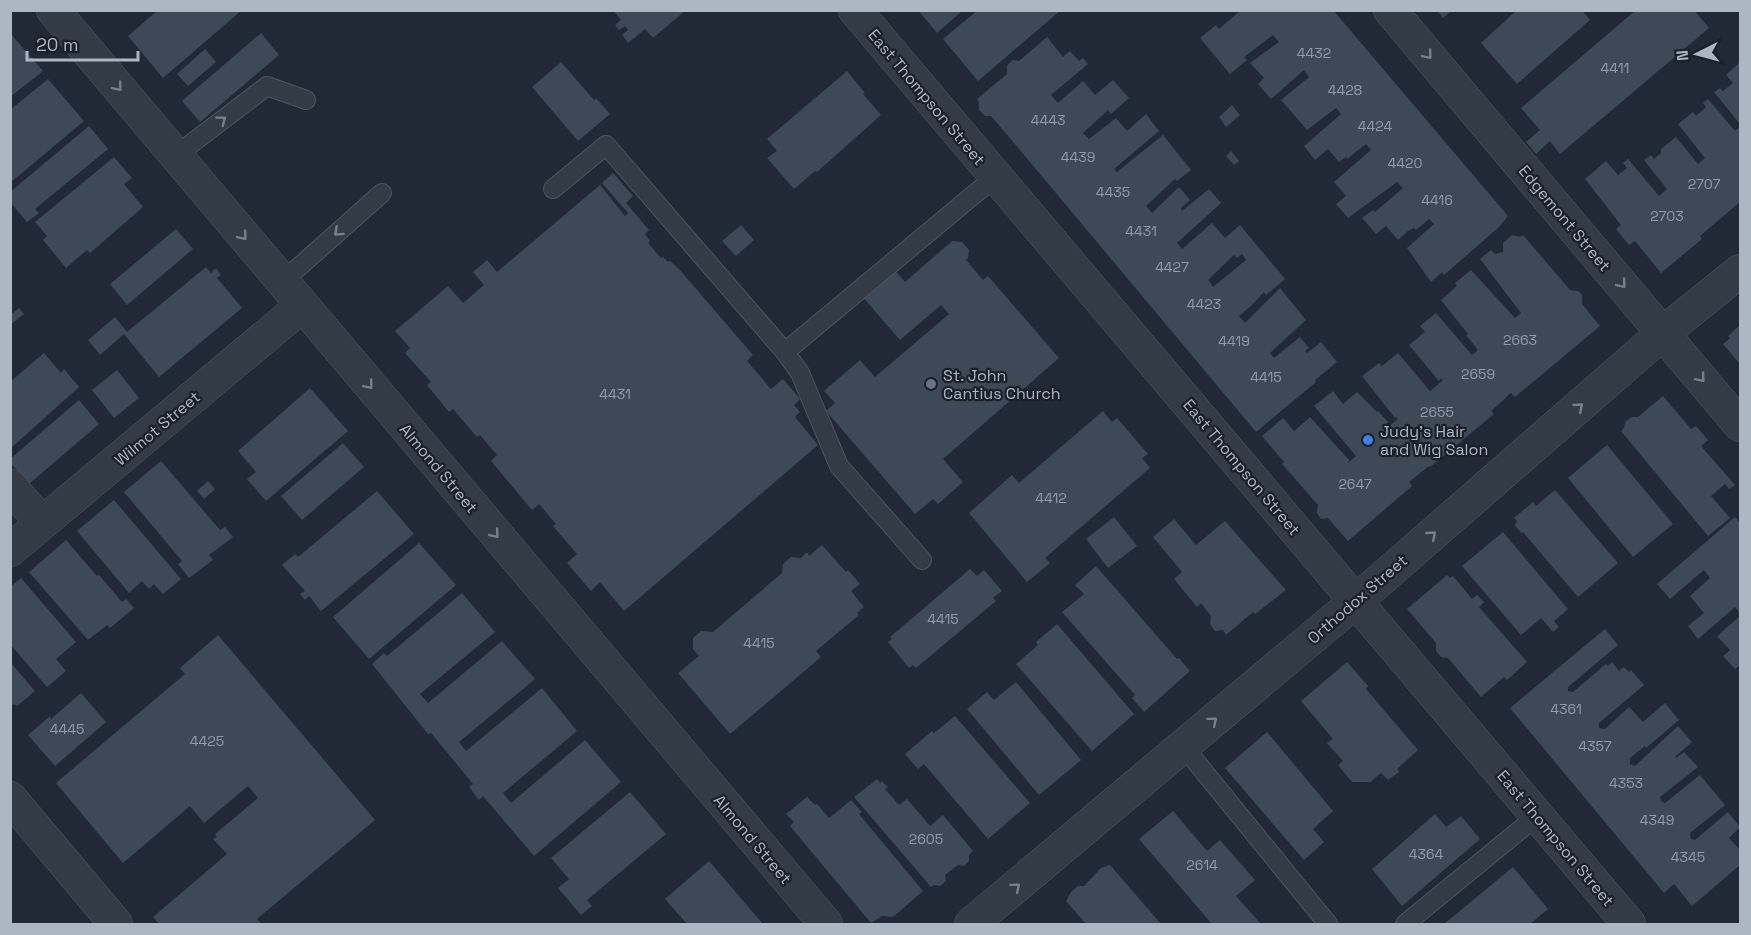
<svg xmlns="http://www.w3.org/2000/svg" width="1751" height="935" viewBox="0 0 1751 935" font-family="'Space Grotesk',sans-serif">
	<rect width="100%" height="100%" fill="#202935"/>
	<path fill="#3e4958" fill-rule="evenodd" d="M158,10H242L163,78L128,36Z
		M613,10H686L653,38L645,29L628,43L622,35L628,30L625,26L619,30L615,25L621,20Z
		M918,10H963L937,33Z
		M978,10H1061L978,81L943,39Z
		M1241,10H1333L1508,216L1499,227L1444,275L1442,272L1431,282L1407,248L1434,224L1429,219L1416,230L1414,228L1408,231L1398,240L1386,226L1376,234L1362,218L1373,210L1375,212L1403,188L1397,182L1348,218L1336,204L1346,196L1334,182L1371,150L1366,144L1347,159L1346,157L1339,162L1328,149L1315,160L1304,146L1341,114L1336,108L1307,130L1295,116L1281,100L1309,77L1304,70L1271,99L1258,84L1264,78L1250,63L1279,42L1273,35L1244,57L1247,60L1230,74L1200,38L1216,25L1219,29Z
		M1437,10H1452L1443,18Z
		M1517,10H1582L1590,20L1517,84L1481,43Z
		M1636,10H1694L1709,28L1560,154L1550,141L1536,154L1526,142L1540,130L1521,108Z
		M10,33L43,71L10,97Z
		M261,33L279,55L200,122L182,101Z
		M1047,37L1063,57L1070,51L1079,61L1083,58L1088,64L1051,95L1058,103L1083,81L1095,95L1113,80L1129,98L1111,114L1108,110L1083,133L1089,139L1116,118L1127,131L1146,114L1159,131L1114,169L1117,172L1163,135L1191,170L1177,181L1175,179L1146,206L1152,213L1179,187L1190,200L1181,208L1182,211L1209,189L1221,203L1177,243L1182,249L1212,223L1225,238L1240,225L1285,279L1266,295L1264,292L1252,305L1239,316L1245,323L1280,288L1306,320L1270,353L1274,358L1300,337L1309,348L1305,351L1307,353L1321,342L1337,362L1315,380L1316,382L1256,432L1009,137L991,116H985L979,110V103L977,99L1007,74V65L1013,60L1019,61ZM1242,254L1246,260L1213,287L1208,280L1234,255L1237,258Z
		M205,49L216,62L188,86L177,74Z
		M561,62L594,100L596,98L610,114L578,141L532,87Z
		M1740,62V124L1714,92L1720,88L1723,91L1733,83L1726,75Z
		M847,71L865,93L863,94L881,115L817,172L815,171L794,189L767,158L777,151L767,139Z
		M48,79L84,121L10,183V110Z
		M1708,99L1735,131L1740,127V202L1700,236L1702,239L1661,273L1635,241L1629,245L1616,229L1621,225L1585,179L1606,161L1618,175L1627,168L1623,163L1628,159L1659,196L1667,189L1644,160L1651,155L1654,159L1661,153V149L1676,137L1698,164L1705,158L1678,124L1693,112L1696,116L1706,107L1703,103Z
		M1232,105L1240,115L1226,127L1219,117Z
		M89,126L108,149L35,209L39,213L27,222L10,202V192Z
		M1231,151L1239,161L1234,165L1226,156Z
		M114,157L132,178L124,184L143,207L90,253L87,250L66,268L43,240L47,236L35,222Z
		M613,173L633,196L626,203L649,230L645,234L650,241L648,243L661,258L663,257L668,262L670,261L679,269L753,355L747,361L771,389L783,379L800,399L794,405L800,412L795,417L818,445L624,611L600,582L591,591L567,563L577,554L553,526L556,524L539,504L532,510L491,461L497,455L480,435L477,437L453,409L449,412L427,385L431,382L405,353L410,348L395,331L448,286L463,303L484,285L473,272L487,260L497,272L600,185L625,216L628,213L602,183Z
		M741,225L754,240L736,256L722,241Z
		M176,229L193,249L127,305L110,284Z
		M1512,235L1520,237L1523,235L1570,290L1578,291L1582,295V304L1600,326L1515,397L1511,393L1491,411L1494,414L1430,467L1429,466L1409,482L1412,486L1348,541L1328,518L1321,519L1317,513L1318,505L1282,464L1284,462L1262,436L1283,418L1294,431L1310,417L1349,460L1348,463L1356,456L1314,406L1333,391L1343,404L1357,392L1377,412L1378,411L1388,422L1386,424L1389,426L1398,419L1396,417L1395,418L1362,376L1379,363L1382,366L1398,353L1430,391L1435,387L1443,380L1441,378L1439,381L1409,345L1425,332L1420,326L1436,313L1472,355L1477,351L1478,350L1466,335L1468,334L1441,300L1457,286L1455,283L1471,270L1515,318L1521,313L1480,259L1491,250L1495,254L1503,252V243Z
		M952,241L962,242L969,250L968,258L966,260L983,280L988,276L1059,358L943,459L963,482L938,504L933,499L915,514L826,411L835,403L824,391L860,360L875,377L949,314L941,305L900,340L861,295L892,267L905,282Z
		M206,267L211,273L216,268L221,275L217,278L242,308L159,377L124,334L100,355L88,340L115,317L127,332Z
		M19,308L24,314L10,325V310L13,313Z
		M1740,325V364L1723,344L1730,338L1728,336Z
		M44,353L61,373L64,369L79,387L10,449V382Z
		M117,370L139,398L114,418L92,390Z
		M310,388L348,431L266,501L247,479L256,472L238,451Z
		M1663,396L1691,429L1696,426L1708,440L1701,446L1735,485L1729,489L1725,484L1711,496L1730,518L1708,536L1621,431L1624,428L1625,422L1632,417H1638Z
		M79,400L99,424L29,484L10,463V459Z
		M1103,411L1112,422L1117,418L1148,454L1142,458L1150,468L1045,558L1050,563L1027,582L969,513L1012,475L1019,483Z
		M343,443L364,467L302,520L281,496Z
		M1607,445L1673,524L1633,557L1568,478Z
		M161,461L220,530L225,527L233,537L209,555L213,560L189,578L178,564L182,561L124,492Z
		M208,481L215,489L204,499L197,491Z
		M1555,490L1618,563L1578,597L1523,532L1521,533L1515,525L1517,521L1514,518L1533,502L1536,506Z
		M377,491L414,534L321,611L309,596L305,600L300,594L305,591L282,565L295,554L298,557Z
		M114,500L181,579L163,594L154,584L149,589L142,581L129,593L77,531Z
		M1114,517L1137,546L1108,568L1086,539Z
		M1735,517L1740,523V613L1735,607L1698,639L1688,626L1704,613L1690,596L1710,578L1704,570L1670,599L1657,584Z
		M1174,519L1196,545L1225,521L1286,590L1255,614L1253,612L1226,635L1223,630L1215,631L1210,624L1211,616L1201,603L1197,607L1174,579L1182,572L1153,537Z
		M1503,532L1568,609L1554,621L1559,627L1553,632L1541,618L1521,635L1462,566Z
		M66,540L97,576L99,575L122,602L126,599L134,608L110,628L107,625L88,640L29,572Z
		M419,543L456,585L369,659L333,617Z
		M822,545L846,572L848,570L860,584L851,591L864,607L857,613L859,615L816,651L821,657L730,734L678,673L699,656L693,649V638L701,631L713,632L782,573L783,564L791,557L801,558L807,552L809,556Z
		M1096,566L1177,659L1179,658L1190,671L1144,712L1132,698L1135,695L1062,612L1084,594L1075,585Z
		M970,569L977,576L984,570L1002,591L993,598L996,601L916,668L913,665L909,668L888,642L892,639L890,637Z
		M1447,575L1450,578L1453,576L1472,599L1477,595L1484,602L1479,607L1527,662L1507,680L1504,677L1481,697L1448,658L1441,657L1436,651V643L1407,609Z
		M21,578L76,642L56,659L66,671L47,687L10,644V587Z
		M462,593L495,632L420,694L428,703L502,641L535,679L459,742L466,751L542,688L577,731L503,793L511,803L585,740L621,782L534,856L483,796L479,800L469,787L473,784L431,733L428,734L372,664L384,653L387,656Z
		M1740,616V665L1735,669L1723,656L1730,650L1717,636Z
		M1057,624L1134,714L1092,751L1016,664L1038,645L1036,642Z
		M1605,629L1618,645L1568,687V691L1573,692L1606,664L1608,666L1612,662L1619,671L1624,667L1629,672L1631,670L1644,685L1599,723V728L1605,729L1629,707L1643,722L1665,703L1679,720L1646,748L1645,746L1630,758V764L1635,766L1678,726L1692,742L1675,757L1676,758L1684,752L1698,767L1660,797L1661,801L1665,803L1700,775L1725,805L1690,833L1691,839L1695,840L1728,812L1740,827L1729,838L1740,850V865L1692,906L1674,884L1664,893L1510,708Z
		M218,635L375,820L257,919L262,924H159L153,917L227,854L213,839L217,837L215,834L258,798L248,786L204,823L190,806L123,863L56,783L185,674L180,668Z
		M10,662L35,691L17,706L14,704L10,707Z
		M1347,662L1368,686L1366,689L1418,750L1397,769L1399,772L1388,780L1381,773L1370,782H1352L1338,765L1343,761L1327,743L1333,739L1301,701Z
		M1016,682L1081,760L1039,795L967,709L987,692L994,700Z
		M81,693L106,722L55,766L28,735L50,716L51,719Z
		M955,716L1030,803L988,839L924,764L918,769L905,754L932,731L934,733Z
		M1267,732L1333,811L1313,829L1324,842L1304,860L1225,768Z
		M877,779L880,783L882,781L888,787L885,789L899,805L907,799L930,826L943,815L973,851L969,855V861L964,866L958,865L945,875L946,881L940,886L934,885L931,887L854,797Z
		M630,792L666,834L587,900L592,906L581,915L558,888L569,879L551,858Z
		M807,797L815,805L817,804L829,818L851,800L862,812L859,814L923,891L893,917L882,916L871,923L790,826L794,822L786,814Z
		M1173,811L1207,851L1220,840L1255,880L1236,896L1261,924H1212L1139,839Z
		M1435,814L1446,827L1461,816L1480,839L1402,906L1372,869Z
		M709,861L763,924H687L665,899Z
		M1109,865L1111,866L1161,924H1086L1066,901L1071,892L1078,886H1084L1101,868Z
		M1513,867L1548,909L1530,924H1444Z"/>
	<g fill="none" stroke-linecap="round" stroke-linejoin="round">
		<g stroke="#4e5661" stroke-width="20">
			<path id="service" d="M175,156L267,86L306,100
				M553,189L606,145L785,352L800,373L839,466L922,560
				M282,282L382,193
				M785,352L995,177
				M1183,746L1328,924
				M1405,924L1537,816"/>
		</g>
		<g stroke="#4e5661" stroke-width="34">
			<path id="minor" d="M53,10L826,924
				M855,10L1629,924
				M1390,10L1740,425
				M10,486L42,523
				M10,550L302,306
				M10,798L116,924"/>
		</g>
		<g stroke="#4e5661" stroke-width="34">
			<path id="tertiary" d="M971,924L1356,601L1663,333L1740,271"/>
		</g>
		<use href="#service" stroke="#333b46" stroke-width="18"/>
		<use href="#minor" stroke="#333b46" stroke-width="33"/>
		<use href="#tertiary" stroke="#333b46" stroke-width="33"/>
	</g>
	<defs><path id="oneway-chevron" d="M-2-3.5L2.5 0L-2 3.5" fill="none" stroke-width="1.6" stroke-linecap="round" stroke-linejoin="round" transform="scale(1.5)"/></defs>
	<g stroke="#767f8b">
		<use href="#oneway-chevron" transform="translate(1428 55) rotate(50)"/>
		<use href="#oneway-chevron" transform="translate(118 87) rotate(50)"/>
		<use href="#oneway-chevron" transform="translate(222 120) rotate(-37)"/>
		<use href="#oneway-chevron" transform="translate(338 232) rotate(138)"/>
		<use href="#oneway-chevron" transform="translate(243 236) rotate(50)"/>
		<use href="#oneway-chevron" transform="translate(1622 284) rotate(50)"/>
		<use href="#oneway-chevron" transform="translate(1701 378) rotate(50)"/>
		<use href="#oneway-chevron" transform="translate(369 385) rotate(50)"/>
		<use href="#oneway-chevron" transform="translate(1579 407) rotate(-41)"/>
		<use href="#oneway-chevron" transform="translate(495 534) rotate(50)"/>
		<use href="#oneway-chevron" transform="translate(1432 535) rotate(-41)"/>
		<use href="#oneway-chevron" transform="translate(1213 721) rotate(-40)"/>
		<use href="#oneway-chevron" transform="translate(1016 887) rotate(-40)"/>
	</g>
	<circle fill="#6b7280" stroke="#19202a" stroke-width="2" cx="931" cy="384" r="6"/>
	<circle fill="#3f7fe0" stroke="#19202a" stroke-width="2" cx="1368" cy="440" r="6"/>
	<g text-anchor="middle" stroke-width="4.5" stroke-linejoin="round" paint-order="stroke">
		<g font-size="14" fill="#919ba8">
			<text x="1314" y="58">4432</text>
			<text x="1615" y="73">4411</text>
			<text x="1345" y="95">4428</text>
			<text x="1048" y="125">4443</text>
			<text x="1375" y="131">4424</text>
			<text x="1078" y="162">4439</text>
			<text x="1405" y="168">4420</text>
			<text x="1704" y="189">2707</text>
			<text x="1113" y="197">4435</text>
			<text x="1437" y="205">4416</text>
			<text x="1667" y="221">2703</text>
			<text x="1141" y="236">4431</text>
			<text x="1172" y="272">4427</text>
			<text x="1204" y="309">4423</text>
			<text x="1520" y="345">2663</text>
			<text x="1234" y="346">4419</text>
			<text x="1478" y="379">2659</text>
			<text x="1266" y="382">4415</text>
			<text x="615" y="399">4431</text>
			<text x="1437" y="417">2655</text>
			<text x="1355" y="489">2647</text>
			<text x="1051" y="503">4412</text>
			<text x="943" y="624">4415</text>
			<text x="759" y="648">4415</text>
			<text x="1566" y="714">4361</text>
			<text x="67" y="734">4445</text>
			<text x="207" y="746">4425</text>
			<text x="1595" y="751">4357</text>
			<text x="1626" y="788">4353</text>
			<text x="1657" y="825">4349</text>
			<text x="926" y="844">2605</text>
			<text x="1426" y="859">4364</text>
			<text x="1688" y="862">4345</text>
			<text x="1202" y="870">2614</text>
		</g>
		<g font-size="16" fill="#adb6c3" stroke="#19202a">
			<text transform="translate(927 97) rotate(50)" y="6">East Thompson Street</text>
			<text transform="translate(1565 218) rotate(50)" y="6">Edgemont Street</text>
			<text transform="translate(157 428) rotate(-40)" y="6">Wilmot Street</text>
			<text transform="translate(1242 467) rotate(50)" y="6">East Thompson Street</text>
			<text transform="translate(439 468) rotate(50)" y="6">Almond Street</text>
			<text transform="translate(1357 599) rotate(-41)" y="6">Orthodox Street</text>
			<text transform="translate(1556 838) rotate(50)" y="6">East Thompson Street</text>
			<text transform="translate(753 839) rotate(50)" y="6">Almond Street</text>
		</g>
		<g font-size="16" fill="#adb6c3" stroke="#19202a" text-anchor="start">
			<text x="943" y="381">St. John<tspan x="943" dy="18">Cantius Church</tspan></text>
			<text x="1380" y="437">Judy's Hair<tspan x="1380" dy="18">and Wig Salon</tspan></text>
		</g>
	</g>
	<rect width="1751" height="935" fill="none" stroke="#adb6c3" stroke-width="24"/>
	<g transform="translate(1697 54) rotate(264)" stroke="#19202a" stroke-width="4.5" paint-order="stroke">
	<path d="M0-4.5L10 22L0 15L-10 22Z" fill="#adb6c3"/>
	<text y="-9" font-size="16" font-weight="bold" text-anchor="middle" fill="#adb6c3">N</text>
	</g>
	<path d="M27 51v9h111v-9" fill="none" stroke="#adb6c3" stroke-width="3"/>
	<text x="36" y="51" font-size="18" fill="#adb6c3" stroke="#19202a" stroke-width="4.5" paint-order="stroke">20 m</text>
</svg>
